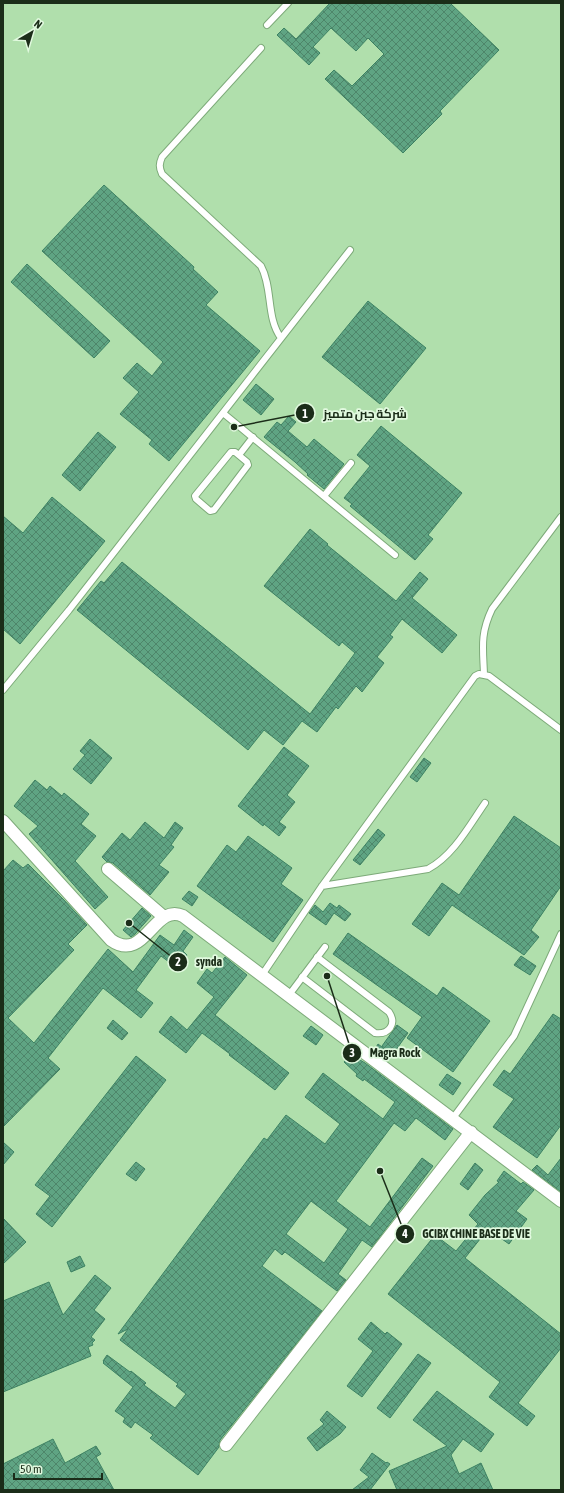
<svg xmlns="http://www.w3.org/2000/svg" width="564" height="1493" viewBox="0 0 564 1493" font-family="'Asap Condensed',Cairo,sans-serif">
	<defs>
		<pattern id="building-cross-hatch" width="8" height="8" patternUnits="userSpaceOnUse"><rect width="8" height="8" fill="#5fa483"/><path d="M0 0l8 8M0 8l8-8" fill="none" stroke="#4e866a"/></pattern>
	</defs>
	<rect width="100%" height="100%" fill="#b0dfac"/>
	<path fill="url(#building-cross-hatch)" stroke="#3d8263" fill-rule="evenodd" d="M330,3H450L499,50L440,111L442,114L403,153L325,79L334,70L352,86L384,54L368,38L356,51L331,28L313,47L320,53L309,65L277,35L284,28L296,39Z
		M104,185L194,267L193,269L218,292L206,305L260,351L169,461L149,444L152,440L120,414L139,392L123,378L137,363L152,376L163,362L42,251Z
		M27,264L110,341L94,358L11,282Z
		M368,301L426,348L380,404L322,357Z
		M256,384L274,399L261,415L243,400Z
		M289,416L296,422L288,431L307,447L314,439L344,464L324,489L307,475L308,474L295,462L264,437L277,422L281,425Z
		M381,426L462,493L428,535L433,539L415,560L350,506L352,504L344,498L370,466L357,455Z
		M98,432L116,447L80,491L62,475Z
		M52,497L105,541L20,644L3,629V516L23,533Z
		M310,529L328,544L327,545L396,601L420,572L428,579L412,598L457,635L442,653L402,619L390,635L393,637L377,657L384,663L362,692L356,686L338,709L336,707L317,732L302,721L283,745L264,730L248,750L77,610L101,581L104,583L122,562L310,714L355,653L342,642L339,646L264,586Z
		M90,739L112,758L91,784L73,769L85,755L80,751Z
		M284,747L309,766L287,795L295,802L279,822L286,827L279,836L264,824L263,826L238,806Z
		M424,758L431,763L417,782L410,777Z
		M35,780L47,790L50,786L62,796L64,793L89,814L81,824L96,836L75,861L108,897L95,909L29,834L38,826L14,806Z
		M514,816L561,848V886L531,930L539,937L524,955L452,905L429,936L412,924L442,883L459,895Z
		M145,822L164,838L175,822L183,828L171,845L174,847L159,865L169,872L150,895L113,863L107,862L102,857L122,833L130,840Z
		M378,829L385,835L360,865L353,860Z
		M248,836L292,868L281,884L303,900L273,942L197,886L227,845L236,852Z
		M13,860L23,868L28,864L64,900L87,925L68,944L74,950L8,1018L34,1043L108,949L133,972L160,935L174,945L184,930L193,937L183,951L187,955L177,968L161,956L136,990L153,1003L141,1018L103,988L48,1058L60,1069L3,1127V871Z
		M189,891L198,897L192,906L182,899Z
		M330,903L337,908L339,905L351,914L345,921L334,913L326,925L309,913L315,905L323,912Z
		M142,908L151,916L135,934L131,937L123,930Z
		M348,933L437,996L443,987L490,1021L453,1072L407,1038L422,1017L333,954Z
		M521,956L536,966L530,975L514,965Z
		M225,957L247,975L215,1015L289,1073L275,1090L229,1055L230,1054L202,1033L186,1053L159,1032L171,1016L187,1030L214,997L197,983L207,969L212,973Z
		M553,1014L561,1019V1125L537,1158L493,1127L514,1099L493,1085L504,1070L510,1074Z
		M113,1020L128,1033L122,1040L107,1028Z
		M397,1025L408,1033L393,1054L382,1046Z
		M311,1026L323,1035L316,1045L303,1036Z
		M378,1044L386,1050L381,1056L374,1051Z
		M350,1055L358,1062L360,1060L365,1063L453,1129L445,1140L416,1118L405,1131L394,1123L336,1201L370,1227L422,1158L433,1166L372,1247L362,1240L338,1274L346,1280L337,1291L285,1252L282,1255L275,1249L262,1266L322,1311L220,1440L219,1447L198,1475L150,1438L153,1435L135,1422L131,1428L123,1422L125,1418L115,1411L133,1387L103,1363L104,1362L103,1361L107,1355L130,1372L131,1371L146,1383L144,1385L175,1408L186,1394L176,1386L178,1384L120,1340L128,1329L118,1334L264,1138L267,1140L286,1115L325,1144L340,1124L305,1097L323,1073L383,1119L395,1102L364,1079L363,1081L356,1076L357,1074L344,1062ZM311,1201L348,1229L324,1263L286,1234Z
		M136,1056L166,1080L52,1227L36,1214L50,1196L35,1185Z
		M447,1074L461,1083L453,1095L439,1085Z
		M3,1142L14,1152L3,1165Z
		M561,1158V1192L532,1170L537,1165L548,1175Z
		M136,1162L145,1169L136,1181L126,1174Z
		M475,1163L483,1170L468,1190L460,1184Z
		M504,1171L521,1184L523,1182L534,1190L516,1211L527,1219L509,1244L488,1229L465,1258L561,1334V1348L518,1403L535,1416L527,1426L489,1397L500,1382L388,1294L435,1235L456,1251L478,1224L469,1215L485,1195L499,1182L497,1181Z
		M3,1218L26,1242L3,1264Z
		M80,1256L85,1266L71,1272L67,1262Z
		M95,1275L111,1288L94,1310L105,1319L91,1337L95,1340L92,1343L93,1345L88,1347L91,1356L3,1392V1301L49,1282L63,1315Z
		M371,1322L385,1334L387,1332L402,1344L362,1397L347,1386L373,1351L358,1339Z
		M418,1354L431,1363L390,1418L377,1408Z
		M437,1391L494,1434L481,1452L463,1439L451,1455L459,1474L481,1463L493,1490H397L389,1471L447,1446L413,1420Z
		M327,1411L346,1427L340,1434L317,1451L307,1438L324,1424L320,1420Z
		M53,1439L65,1463L96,1446L101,1454L96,1457L114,1490H3V1464Z
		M372,1453L386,1463L387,1462L390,1464L370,1490H352L369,1477L360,1470Z"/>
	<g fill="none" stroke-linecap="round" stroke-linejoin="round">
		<g stroke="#7daa79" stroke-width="8">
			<path id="lane" d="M267,25L288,3
				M261,48L162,157C159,164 159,167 162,174L261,266C273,288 266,318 281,338
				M223,413L395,555
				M231,452H235L247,462L248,465L214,510L210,511L196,499L195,496Z
				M239,455L253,437
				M324,496L351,463
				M484,674C483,648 480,634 492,609L561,517
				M3,690L69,610L350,250
				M322,886L428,869C453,856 469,826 485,803
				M262,975L322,886L475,676L479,674L489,676L561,730
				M302,977L375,1033C389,1035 397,1024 389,1012L317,957
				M289,995L325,947
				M453,1118L514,1036L561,934"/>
		</g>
		<g stroke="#7daa79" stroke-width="14">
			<path id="street" d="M3,821L111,940C145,964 154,902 183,916L561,1201
				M108,869L164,917
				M226,1445L471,1132"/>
		</g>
		<use href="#lane" stroke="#fff" stroke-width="6"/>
		<use href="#street" stroke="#fff" stroke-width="12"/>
	</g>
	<path fill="none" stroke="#1b2d19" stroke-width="1.5" d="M234 427L305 413M129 923L178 962M327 976L352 1053M380 1171L405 1234"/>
	<g fill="#1b2d19" stroke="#e1f9df" stroke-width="1.5">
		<circle cx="234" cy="427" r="4"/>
		<circle cx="129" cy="923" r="4"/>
		<circle cx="327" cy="976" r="4"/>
		<circle cx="380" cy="1171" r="4"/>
		<circle cx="305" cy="413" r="10"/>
		<circle cx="178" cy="962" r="10"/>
		<circle cx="352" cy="1053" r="10"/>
		<circle cx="405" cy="1234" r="10"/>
	</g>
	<g font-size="12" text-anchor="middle" font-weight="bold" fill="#fff">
		<text x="305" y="418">1</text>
		<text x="178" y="966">2</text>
		<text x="352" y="1057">3</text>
		<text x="405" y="1238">4</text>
	</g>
	<g font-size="12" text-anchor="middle" font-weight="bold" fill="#1b2d19" stroke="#e1f9df" stroke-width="3.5" stroke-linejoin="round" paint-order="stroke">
		<text x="365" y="418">شركة جبن متميز</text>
		<text x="209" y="966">synda</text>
		<text x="395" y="1057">Magra Rock</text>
		<text x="476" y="1238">GCIBX CHINE BASE DE VIE</text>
	</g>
	<rect width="564" height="1493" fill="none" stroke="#1b2d19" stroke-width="8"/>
	<g transform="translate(32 32) rotate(38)" stroke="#e1f9df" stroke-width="3" paint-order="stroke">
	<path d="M0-3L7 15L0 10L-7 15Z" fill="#1b2d19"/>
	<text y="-6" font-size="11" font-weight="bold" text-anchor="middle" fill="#1b2d19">N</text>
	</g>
	<path d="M14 1473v6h88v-6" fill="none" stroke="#1b2d19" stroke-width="2"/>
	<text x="20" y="1473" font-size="12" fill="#1b2d19" stroke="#e1f9df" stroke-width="3" paint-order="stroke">50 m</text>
</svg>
